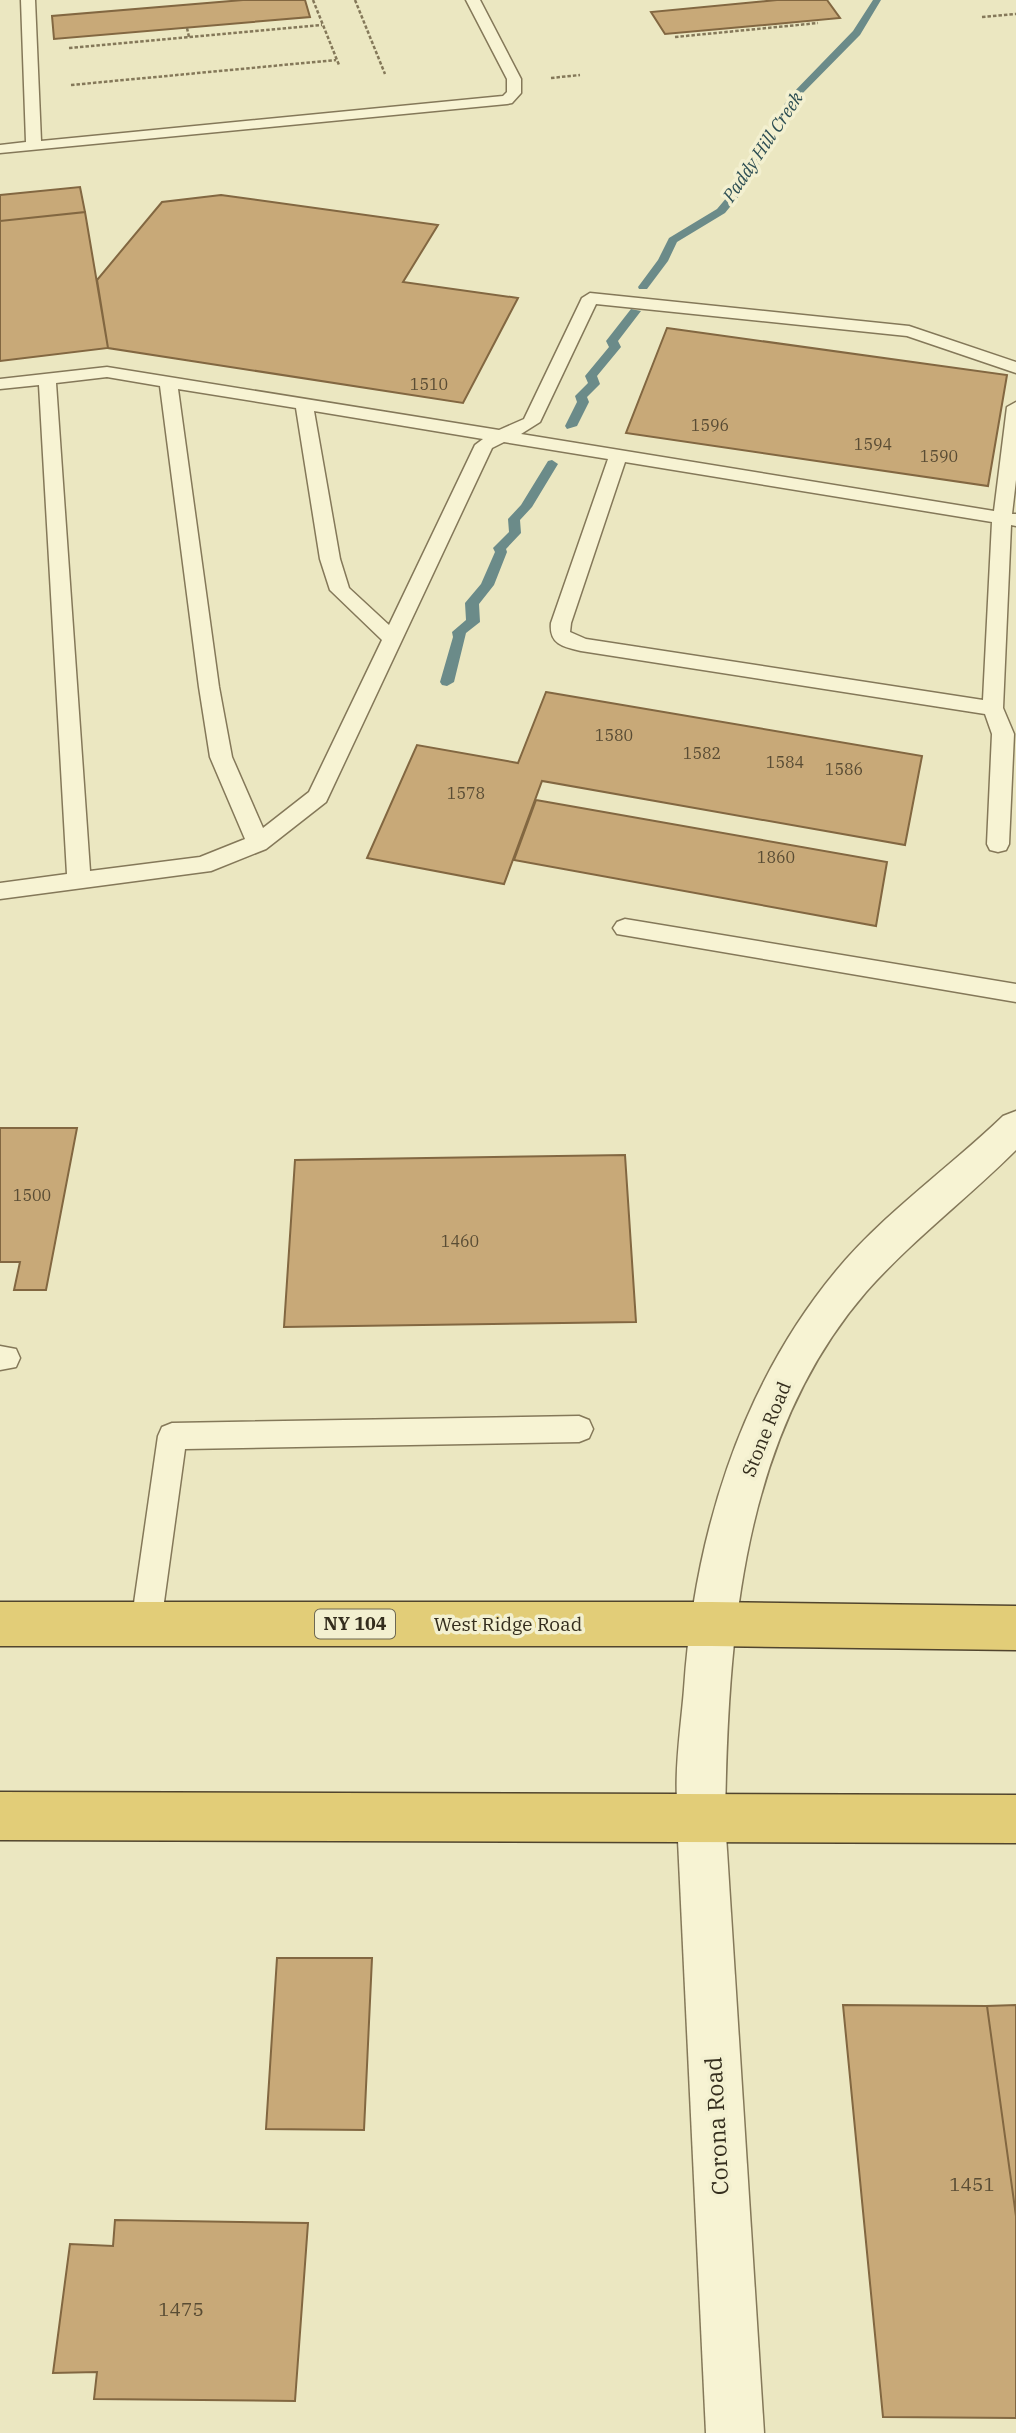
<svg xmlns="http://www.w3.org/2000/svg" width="1016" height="2433" viewBox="0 0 1016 2433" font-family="'IBM Plex Serif',serif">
	<rect width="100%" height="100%" fill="#ebe7c1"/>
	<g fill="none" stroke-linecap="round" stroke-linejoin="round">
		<path fill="#6b8b89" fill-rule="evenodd" d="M873,0H881L860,35L795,101L747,186L725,213L677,242L668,261L647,289H639L638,287L658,260L669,238L717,209L739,183L788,98L853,31Z
			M631,309L641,311L618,341L621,347L597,376L600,384L587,397L589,402L577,426L567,429L565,426L577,402L575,396L588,383L585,376L609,347L606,341Z
			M552,460L558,464L532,507L520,520L521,533L506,549L507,552L494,585L479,604L480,622L466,633L454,682L447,686L442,685L440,682L453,637L452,632L466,620L465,603L481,584L495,552L493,548L509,532L508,519L521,505L548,461Z"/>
	</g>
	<path fill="#c8a978" stroke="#826741" stroke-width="2" d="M243,0H305L310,17L54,39L52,16Z
		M777,0H827L840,18L665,34L651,12Z
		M80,187L85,212L0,221V195Z
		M221,195L438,225L403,282L518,298L463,403L108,348L97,280L162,202Z
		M85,212L108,348L0,361V221Z
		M667,328L1007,375L988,486L626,433Z
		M546,692L922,756L905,845L542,781L504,884L367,858L417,745L518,763Z
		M536,800L887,862L876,926L514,860Z
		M0,1128H77L46,1290H14L20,1262H0Z
		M625,1155L636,1322L284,1327L295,1160Z
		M277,1958H372L364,2130L266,2129Z
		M843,2005L987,2006L1016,2216V2418L883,2417Z
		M1016,2005V2216L987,2006Z
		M115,2220L308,2223L295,2401L94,2399L97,2372L53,2373L70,2244L113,2246Z"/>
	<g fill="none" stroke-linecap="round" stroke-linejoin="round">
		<g stroke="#847859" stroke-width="3">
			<path id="service" d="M21,0H35L41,141L503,96L507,92V79L466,0H480L521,79V93L512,103L507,104L0,153V145L26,142Z
				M590,293L909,326L1016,362V373L907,336L596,304L540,422L521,434L994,511L1007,407L1016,402V480L1012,514H1016V526L1011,525L1003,708L1014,734L1009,844L1006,850L998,852L990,850L987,844L992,734L985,714L581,651C563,647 549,644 551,623L608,459L504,442L492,448L326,802L266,849L211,871L0,899V883L67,874L39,385L0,389V379L107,367L499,430L524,419L582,298ZM107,377L160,386L199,687L210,757L245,839L200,857L90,871L56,383ZM178,389L296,408L320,559L330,590L382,640L309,792L263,828L232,757L219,687ZM314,411L483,439L475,445L389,625L349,588L340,559ZM625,462L992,522L983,700L586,639L570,632L571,623Z
				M625,919L1016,984V1002L617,934L613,928L617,922Z
				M0,1346L16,1349L20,1358L16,1367L0,1370Z
				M579,1416L589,1420L593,1429L589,1438L579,1442L185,1449L161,1624L157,1634L146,1639L135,1634L131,1624L158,1436L162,1427L172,1423Z"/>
		</g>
		<g stroke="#847859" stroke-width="3">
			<path id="minor" d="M701,1795L718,1802L725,1819L764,2433H706L677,1819L684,1802Z"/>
		</g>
		<g stroke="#847859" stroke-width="3">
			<path id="tertiary" d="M1016,1111V1150C967,1199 912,1240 866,1292C741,1437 728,1636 725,1819L718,1836L701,1843L684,1836C669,1800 681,1729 684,1689C694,1539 739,1388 836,1271C884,1213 949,1168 1003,1116Z"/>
		</g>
		<g stroke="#51452e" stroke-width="3">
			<path id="trunk" d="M0,1602H711L1016,1606V1650L711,1646H0Z
				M0,1792L1016,1795V1843L0,1840Z"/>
		</g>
		<path stroke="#847859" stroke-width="2.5" stroke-dasharray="3.5 2" stroke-linecap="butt" d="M313,0L339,65
			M355,0L385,74
			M982,17L1016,14
			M187,28L189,37
			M675,37L818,23
			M69,48L322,25
			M551,78L580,75
			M71,85L336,60"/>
		<use href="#service" fill="#f7f3d3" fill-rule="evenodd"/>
		<use href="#minor" fill="#f7f3d3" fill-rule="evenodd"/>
		<use href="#tertiary" fill="#f7f3d3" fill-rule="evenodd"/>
		<use href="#trunk" fill="#e2cd78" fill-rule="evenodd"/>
	</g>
	<g text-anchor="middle" stroke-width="7" stroke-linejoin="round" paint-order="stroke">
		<g font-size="16" fill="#594c34">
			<text x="429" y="390">1510</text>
			<text x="710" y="431">1596</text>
			<text x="873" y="450">1594</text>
			<text x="939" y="462">1590</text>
			<text x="614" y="741">1580</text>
			<text x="702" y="759">1582</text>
			<text x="785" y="768">1584</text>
			<text x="844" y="775">1586</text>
			<text x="466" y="799">1578</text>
			<text x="776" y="863">1860</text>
			<text x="32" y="1201">1500</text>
			<text x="460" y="1247">1460</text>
		</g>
		<g font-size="18" font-style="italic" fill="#2d4e53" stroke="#f3f0d0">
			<text transform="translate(763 147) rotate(-56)" y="6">Paddy Hill Creek</text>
		</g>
		<rect fill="#f3f0d0" stroke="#6d6853" stroke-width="2" x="315" y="1609.5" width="80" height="29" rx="5"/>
		<g font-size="18" font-weight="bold" fill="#342d1d">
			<text x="355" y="1630">NY 104</text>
		</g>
		<g font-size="19" fill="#342d1d" stroke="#f3f0d0">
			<text transform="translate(766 1429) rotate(-68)" y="7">Stone Road</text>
			<text x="508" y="1631">West Ridge Road</text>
		</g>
		<g font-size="19" fill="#594c34">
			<text x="972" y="2191">1451</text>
			<text x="181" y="2316">1475</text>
		</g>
		<g font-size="23" fill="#342d1d" stroke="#f3f0d0">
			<text transform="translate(717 2126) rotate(-93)" y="8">Corona Road</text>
		</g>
	</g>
</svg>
